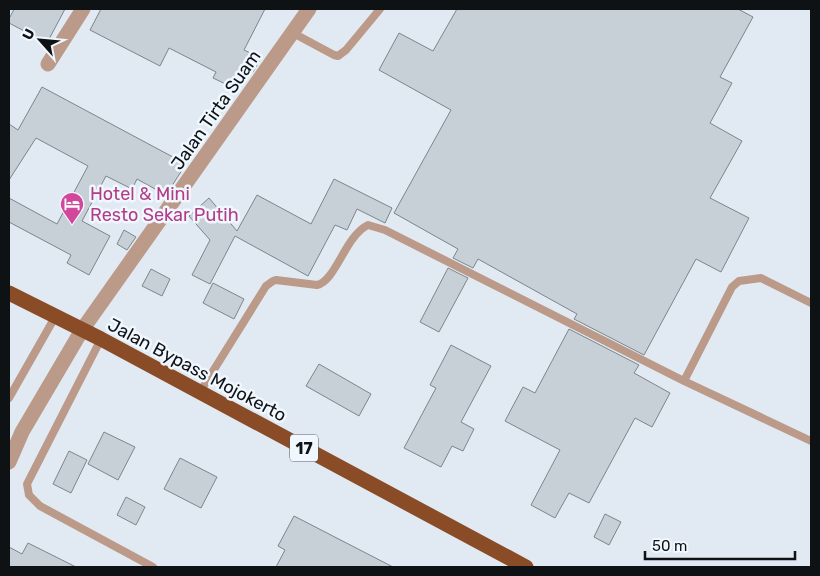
<svg xmlns="http://www.w3.org/2000/svg" width="820" height="576" viewBox="0 0 820 576" font-family="Rubik,sans-serif">
	<rect width="100%" height="100%" fill="#e1eaf2"/>
	<path fill="#c7cfd7" stroke="#7d848c" d="M14,9H65L47,43L9,23V19Z
		M101,9H265L244,50L261,58L253,72L244,68L234,88L213,78L216,72L169,48L160,66L90,30Z
		M457,9H738L753,17L720,77L732,83L710,123L742,141L710,198L749,218L721,272L696,259L644,355L574,319L577,314L478,259L473,268L453,258L458,249L394,213L451,110L379,70L399,33L433,51Z
		M42,87L186,164L166,195L137,179L132,189L106,176L82,221L110,236L89,275L67,263L71,255L9,222V198L57,224L88,166L36,138L9,180V124L18,130Z
		M334,179L392,208L385,223L357,209L347,230L335,225L308,276L235,236L210,284L192,275L210,240L189,216L209,198L237,231L257,195L311,224Z
		M124,230L136,237L127,250L117,244Z
		M448,268L468,278L439,332L420,322Z
		M151,269L170,279L162,296L142,286Z
		M213,283L244,299L234,319L203,303Z
		M569,329L639,365L634,373L670,393L652,427L635,418L589,503L569,493L555,518L531,505L560,450L505,421L523,387L535,393Z
		M451,345L491,366L461,422L474,429L463,451L452,446L441,467L404,448L436,388L430,385Z
		M319,364L371,394L359,416L306,386Z
		M104,432L135,447L118,480L88,464Z
		M69,451L87,460L71,493L53,484Z
		M180,458L217,477L201,508L164,489Z
		M126,497L145,507L136,525L117,515Z
		M605,514L621,522L609,545L594,537Z
		M294,516L393,567H276L285,550L278,546Z
		M28,543L76,567H9V547L22,554Z"/>
	<g fill="none" stroke-linecap="round" stroke-linejoin="round">
		<path stroke="#bc9a89" stroke-width="8" d="M293,33L334,55L338,56L346,50L380,9
			M101,339L27,484L29,495L40,506L153,567
			M684,381L732,287L739,281L761,278L811,303
			M200,392L266,286L273,281L276,280L317,285C336,281 345,236 368,225L385,230L684,381L811,441
			M9,398L55,317"/>
		<path stroke="#bc9a89" stroke-width="15" d="M48,64L83,9
			M9,462L22,432L82,330L309,9"/>
		<path stroke="#894c27" stroke-width="15" d="M9,293L101,339L526,567"/>
	</g>
	<defs>
		<g id="hotel-pin" transform="scale(1.25)"><path d="M0 17L-7.5 6A9.5 9.5 0 1 1 7.5 6Z" fill="#d1479c" stroke="#f0f7fe"/><path d="M-6-4.5h1.5V1H6V5H4.5V3h-9V5H-6ZM-4 0a1.8 1.8 0 1 1 3.6 0ZM.5 0V-2.5h3Q6-2.5 6 0Z" fill="#fff"/></g>
	</defs>
	<g fill-rule="evenodd">
		<use href="#hotel-pin" x="72" y="204"/>
	</g>
	<g text-anchor="middle" stroke-width="5" stroke-linejoin="round" paint-order="stroke">
		<rect fill="#f0f7fe" stroke="#52575a" stroke-width="1" x="290" y="434.5" width="28" height="27" rx="4"/>
		<g font-size="16" font-weight="bold" fill="#0f1214">
			<text x="304" y="454">17</text>
		</g>
		<g font-size="18" fill="#0f1214" stroke="#f0f7fe">
			<text transform="translate(216 110) rotate(-55)" y="6">Jalan Tirta Suam</text>
			<text transform="translate(197 370) rotate(28)" y="6">Jalan Bypass Mojokerto</text>
		</g>
		<g font-size="18" fill="#b23c85" stroke="#f0f7fe" text-anchor="start">
			<text x="90" y="200">Hotel &amp; Mini<tspan x="90" dy="21">Resto Sekar Putih</tspan></text>
		</g>
	</g>
	<rect width="820" height="576" fill="none" stroke="#0f1214" stroke-width="20"/>
	<g transform="translate(40 40) rotate(297)" stroke="#f0f7fe" stroke-width="4" paint-order="stroke">
	<path d="M0-4L9 19L0 12L-9 19Z" fill="#0f1214"/>
	<text y="-8" font-size="14" font-weight="bold" text-anchor="middle" fill="#0f1214">U</text>
	</g>
	<path d="M645 551v8h150v-8" fill="none" stroke="#0f1214" stroke-width="2.5"/>
	<text x="652" y="551" font-size="15" fill="#0f1214" stroke="#f0f7fe" stroke-width="4" paint-order="stroke">50 m</text>
</svg>
